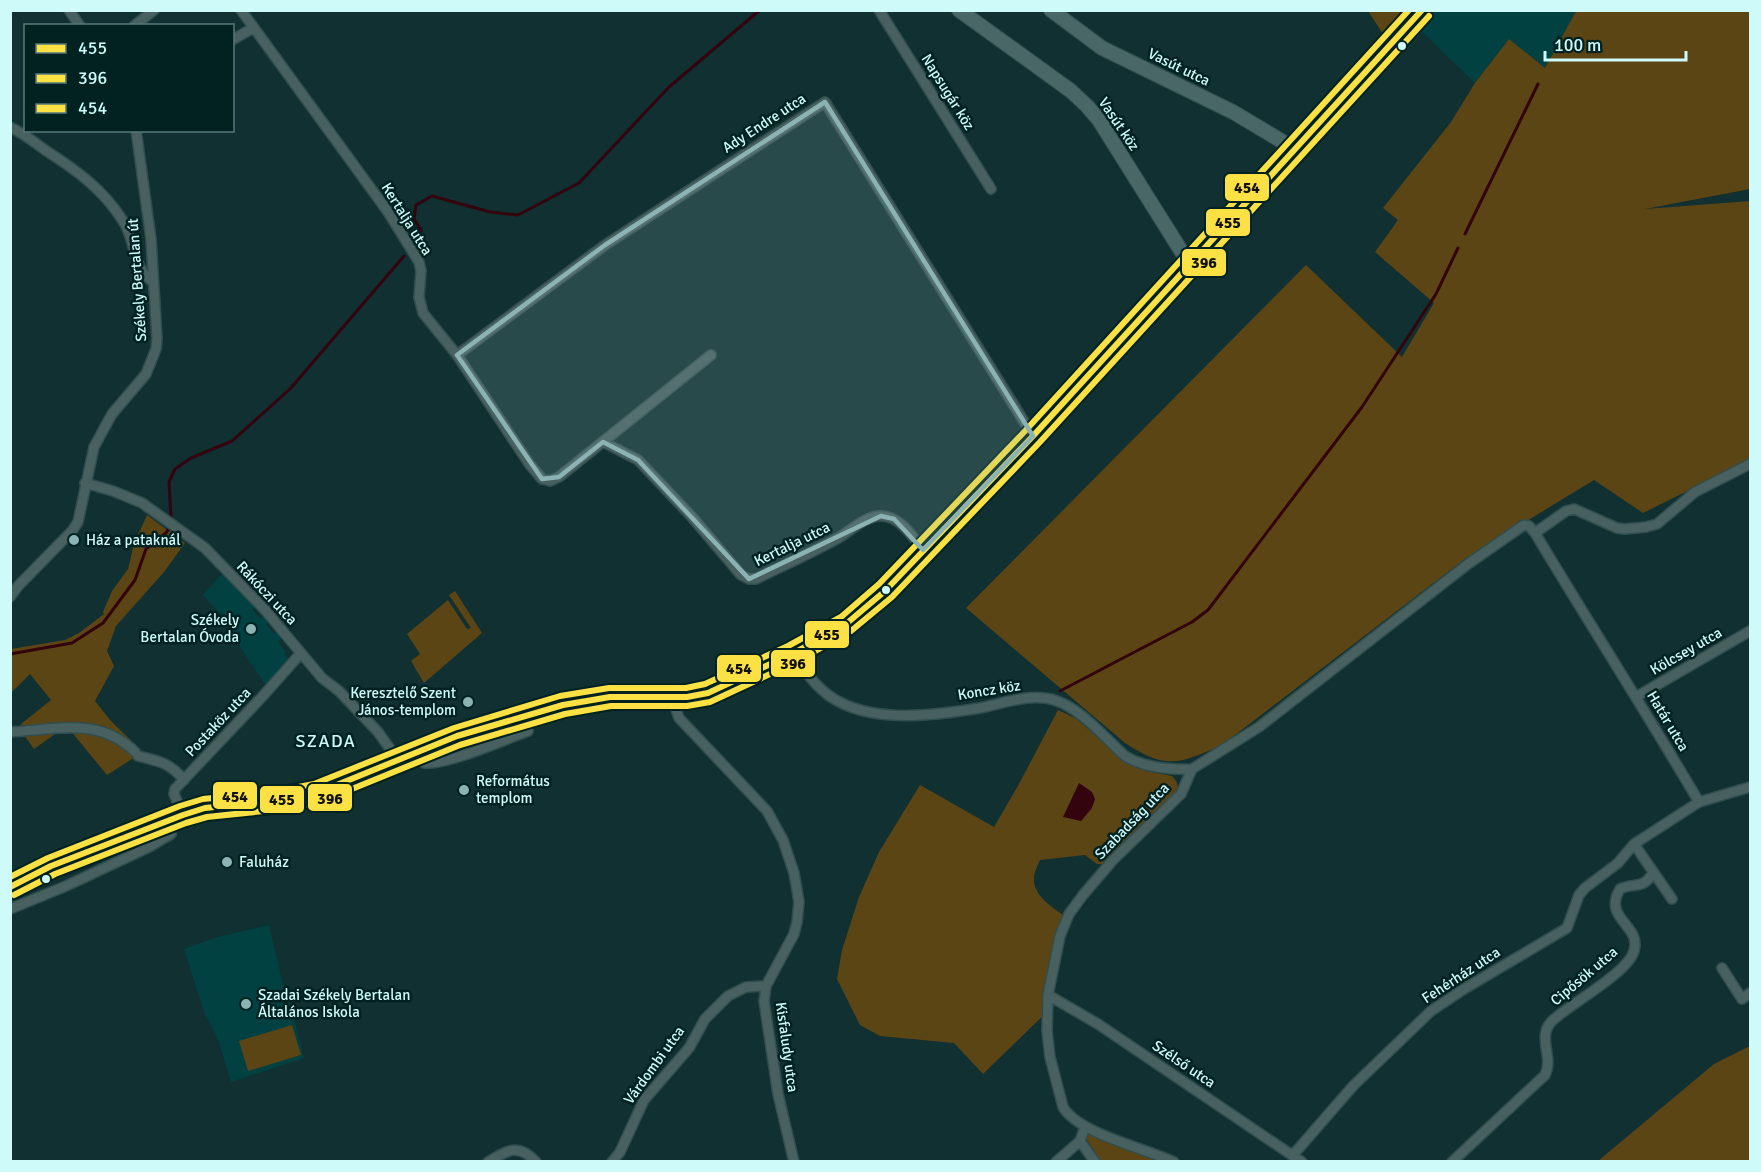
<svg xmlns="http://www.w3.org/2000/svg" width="1761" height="1172" viewBox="0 0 1761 1172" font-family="Signika,sans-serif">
	<rect width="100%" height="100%" fill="#103031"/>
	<path fill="#024142" d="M1435,11H1576L1545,68L1509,39L1475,83L1418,28Z
		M222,574L249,601L251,600L256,606L253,610L260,619L265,615L270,621L266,624L274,633L277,630L283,636L278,642L286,652L284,654L291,660L266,685L242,650L226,620L203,595Z
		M269,925L286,997L288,996L304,1058L231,1082L218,1039L204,1012L184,949L217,937Z"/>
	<path fill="#5c4514" d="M1368,11H1406L1383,34Z
		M1576,11H1750V189L1645,209L1750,201V460L1643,513L1594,480L1466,558L1222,745C1179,764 1166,770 1125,743L966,608L1306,265L1402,357L1434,303L1375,252L1398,220L1383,208L1451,122L1475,83L1509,39L1545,68Z
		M147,515L185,543L164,572L116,626L107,651L114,666L95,701L110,720L143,752L107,775L70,730L62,729L34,749L24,735L21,724L51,700L30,674L11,693V649L65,640L79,633L104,614L103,612L112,591L128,569L134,544Z
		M455,591L482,633L424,683L411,661L420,654L407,634L448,600L467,629L471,628L449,595Z
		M1058,710L1075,718L1130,764L1146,771L1172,776C1178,782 1179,787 1177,795L1103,864H1097L1085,855L1040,860C1038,865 1034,872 1034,878C1033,896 1053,908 1066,917C1049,952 1046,972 1049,1010L983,1074L954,1043L880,1036L860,1025L837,979L842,950L859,897L879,852L920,785L994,827L1019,784Z
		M292,1025L301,1055L248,1071L239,1041Z
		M1750,1046V1161H1598L1714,1064Z
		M1091,1131L1163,1157L1159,1161H1100L1086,1138Z"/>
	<path fill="#33040d" d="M1079,783L1092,792L1095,799L1092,808L1081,821L1063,817Z"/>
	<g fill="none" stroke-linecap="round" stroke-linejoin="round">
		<path stroke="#33040d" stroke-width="3" d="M1465,234L1538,84
			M420,237L421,230L414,219L416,205L432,196L490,212L518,215L579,183L669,87L760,10
			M171,519L169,482L175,469L191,458L232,441L290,389L404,256
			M10,654L72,643L103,623L135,580L146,549L166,533L170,526
			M1060,691L1192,622L1208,610L1362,407L1436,294L1458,248"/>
		<g stroke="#314e4f" stroke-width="12">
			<path id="street" d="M69,10L80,26
				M241,10L388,212L419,262L421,271L419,297L423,313L457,355L530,465L542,479L550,481L559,477L711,355
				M879,10L991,189
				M134,26L154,10
				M232,40L253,28
				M10,127C23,133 34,142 45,150C76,170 103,189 123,221C136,240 132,268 152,281
				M457,355L605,245L825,102L1033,436
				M603,442L638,460L691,516L741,575L749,579H756C784,565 812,553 840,537C852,530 865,516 881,516C900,516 913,537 923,550
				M85,483L113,491L142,503L205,548L265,610L322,678L339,691L378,732L398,760
				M1535,533L1566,511L1574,509L1617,528L1625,529L1646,527L1657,524L1695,492L1750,464
				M10,597L19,585L72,531L78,522L94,447L112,414L146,374L156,349L157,338L151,239L136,130
				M792,654C801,666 810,679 821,689C860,726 932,716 980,708C1005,703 1032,692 1057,701C1081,709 1106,739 1125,756C1145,768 1168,770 1192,769
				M1636,697L1750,631
				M672,698L679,718L767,811L783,840L794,873L799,902L797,922L794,934L766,986L764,1001L778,1094L794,1162
				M10,732C55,730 99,716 135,752
				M415,753L424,763C445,766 506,739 528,731
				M138,756C159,761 170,763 184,780
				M183,815L174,794L175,789L262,697L301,653
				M1634,844L1672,899
				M10,909L66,886L149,847L171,834L166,822
				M1722,968L1742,999L1750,993
				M1048,995L1098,1024L1302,1162
				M1080,1141L1095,1162
				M1293,1155L1353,1086L1431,1011L1464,989L1567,928L1579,895L1585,888L1618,863L1634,844L1699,802L1750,787
				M488,1162C507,1150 519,1143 536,1162
				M612,1162L620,1152L644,1100L689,1048L705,1019L728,996L746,987L766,986
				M1056,1162L1080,1141L1085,1127
				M1174,1162C1145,1148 1079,1134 1063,1107L1050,1057L1047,1031L1048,995L1060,936L1069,914L1083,895L1113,860L1181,794L1192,769L1259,727L1468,564L1524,525L1529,526L1535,533C1589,623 1646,712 1699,802
				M1452,1162L1545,1075C1554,1057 1537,1038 1551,1022C1569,1004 1627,974 1634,951C1642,925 1602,919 1620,889C1635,882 1644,890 1653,872"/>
		</g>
		<g stroke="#314e4f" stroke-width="16">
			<path id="secondary" d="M959,10L1071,91L1087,106L1099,120L1190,265
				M1051,10L1102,48L1233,112L1295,149
				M10,887L51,866L183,815L205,808L273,801L317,793L457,736L563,705L610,697H687L708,693L792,654L846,624L885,591L1033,436L1422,10"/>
		</g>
		<use href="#street" stroke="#486060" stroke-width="9"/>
		<use href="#secondary" stroke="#4a6768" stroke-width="14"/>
		<g stroke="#022222" stroke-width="10">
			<path id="bus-1" d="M10,887L51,866L183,815L205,808L273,801L317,793L457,736L563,705L610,697H687L708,693L792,654L846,624L885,591L1033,436L1422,10"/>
		</g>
		<g stroke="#022222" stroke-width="10">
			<path id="bus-2" d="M14,895L55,874L186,823L207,817L274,810L320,802L460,745L565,714L611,706H687L710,702L796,662L851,631L892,597L1040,442L1429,16"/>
		</g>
		<g stroke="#022222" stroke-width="10">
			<path id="bus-3" d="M10,877L48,858L180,806L203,799L272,792L314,784L454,728L560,696L609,688H686L705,684L788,646L841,617L879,584L1026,430L1409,10"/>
		</g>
		<use href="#bus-1" stroke="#fbe143" stroke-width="6"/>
		<use href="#bus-2" stroke="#fbe143" stroke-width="6"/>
		<use href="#bus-3" stroke="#fbe143" stroke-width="6"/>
	</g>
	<path fill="#8cb3b4" fill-opacity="0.2" stroke="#8cb3b4" stroke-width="4.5" stroke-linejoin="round" d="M825,102L1033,436L923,550L894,519L881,516L749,579L638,460L603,442L559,477L542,479L457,355L605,245Z"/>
	<g fill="#cefafa" stroke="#022222" stroke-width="2">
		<circle cx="1402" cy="46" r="5"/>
		<circle cx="886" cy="590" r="5"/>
		<circle cx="46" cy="879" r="5"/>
	</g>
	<g fill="#8cb3b4" stroke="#022222" stroke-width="2">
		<circle cx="74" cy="540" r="6"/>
		<circle cx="251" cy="629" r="6"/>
		<circle cx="468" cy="702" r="6"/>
		<circle cx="464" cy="790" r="6"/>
		<circle cx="227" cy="862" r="6"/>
		<circle cx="246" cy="1004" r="6"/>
	</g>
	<g text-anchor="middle" stroke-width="5" stroke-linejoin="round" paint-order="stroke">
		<g font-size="15" fill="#cefafa" stroke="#022222">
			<text transform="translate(1179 67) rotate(26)" y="5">Vasút utca</text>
			<text transform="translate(948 92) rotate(58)" y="5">Napsugár köz</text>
			<text transform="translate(764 123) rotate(-33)" y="5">Ady Endre utca</text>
			<text transform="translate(1119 124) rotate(56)" y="5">Vasút köz</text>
			<text transform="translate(407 219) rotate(58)" y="5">Kertalja utca</text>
			<text transform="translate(137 280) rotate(-94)" y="5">Székely Bertalan út</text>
			<text transform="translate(792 544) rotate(-26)" y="5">Kertalja utca</text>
			<text transform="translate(267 593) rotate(47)" y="5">Rákóczi utca</text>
			<text transform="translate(1686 651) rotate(-30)" y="5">Kölcsey utca</text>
			<text transform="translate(989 690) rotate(-9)" y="5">Koncz köz</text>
			<text transform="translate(1668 721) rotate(59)" y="5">Határ utca</text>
			<text transform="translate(218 722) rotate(-47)" y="5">Postaköz utca</text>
			<text transform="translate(1132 821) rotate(-46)" y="5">Szabadság utca</text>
			<text transform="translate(1461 975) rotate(-33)" y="5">Fehérház utca</text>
			<text transform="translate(1584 976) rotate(-40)" y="5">Cipősök utca</text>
			<text transform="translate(787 1047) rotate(82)" y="5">Kisfaludy utca</text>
			<text transform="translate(1184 1064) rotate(34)" y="5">Szélső utca</text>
			<text transform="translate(654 1065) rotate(-54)" y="5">Várdombi utca</text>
		</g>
		<g font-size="15" fill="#cefafa" stroke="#022222" text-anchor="start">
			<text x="86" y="545">Ház a pataknál</text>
			<text x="239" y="625" text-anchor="end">Székely<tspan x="239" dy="17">Bertalan Óvoda</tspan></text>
			<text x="456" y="698" text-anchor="end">Keresztelő Szent<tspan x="456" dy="17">János-templom</tspan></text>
			<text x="476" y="786">Református<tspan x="476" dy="17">templom</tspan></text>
			<text x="239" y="867">Faluház</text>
			<text x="258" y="1000">Szadai Székely Bertalan<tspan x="258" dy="17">Általános Iskola</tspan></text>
		</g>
		<g font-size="18" letter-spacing="1.5" fill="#cefafa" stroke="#022222">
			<text x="326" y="747">SZADA</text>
		</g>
	</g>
	<g stroke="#022222" stroke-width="2">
		<rect x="1224" y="173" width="46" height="29" rx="6" fill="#fbe143"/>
		<rect x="1205" y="208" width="46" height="29" rx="6" fill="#fbe143"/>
		<rect x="1181" y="248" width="46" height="29" rx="6" fill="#fbe143"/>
		<rect x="804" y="620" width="46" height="29" rx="6" fill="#fbe143"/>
		<rect x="770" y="649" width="46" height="29" rx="6" fill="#fbe143"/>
		<rect x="716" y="654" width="46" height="29" rx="6" fill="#fbe143"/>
		<rect x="212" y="781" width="46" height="29" rx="6" fill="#fbe143"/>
		<rect x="307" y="783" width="46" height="29" rx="6" fill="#fbe143"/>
		<rect x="259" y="785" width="46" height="29" rx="6" fill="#fbe143"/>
	</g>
	<g font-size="16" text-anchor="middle" font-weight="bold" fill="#111">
		<text x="1247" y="193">454</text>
		<text x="1228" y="228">455</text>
		<text x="1204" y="268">396</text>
		<text x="827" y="640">455</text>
		<text x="793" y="669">396</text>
		<text x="739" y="674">454</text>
		<text x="235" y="802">454</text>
		<text x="330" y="804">396</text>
		<text x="282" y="805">455</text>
	</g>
	<rect width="1761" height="1172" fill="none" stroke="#cefafa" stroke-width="24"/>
	<rect x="24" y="24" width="210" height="108" fill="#022222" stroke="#547878" stroke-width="1.5"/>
	<rect x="36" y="44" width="30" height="9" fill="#fbe143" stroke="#547878" stroke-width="1.5"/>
	<text x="78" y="54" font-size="18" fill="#cefafa">455</text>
	<rect x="36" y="74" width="30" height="9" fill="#fbe143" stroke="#547878" stroke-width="1.5"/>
	<text x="78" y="84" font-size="18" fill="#cefafa">396</text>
	<rect x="36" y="104" width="30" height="9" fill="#fbe143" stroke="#547878" stroke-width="1.5"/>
	<text x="78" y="114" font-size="18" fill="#cefafa">454</text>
	<path d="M1545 51v9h141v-9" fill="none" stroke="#cefafa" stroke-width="3"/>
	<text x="1554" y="51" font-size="18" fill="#cefafa" stroke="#022222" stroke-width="4.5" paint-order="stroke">100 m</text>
</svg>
